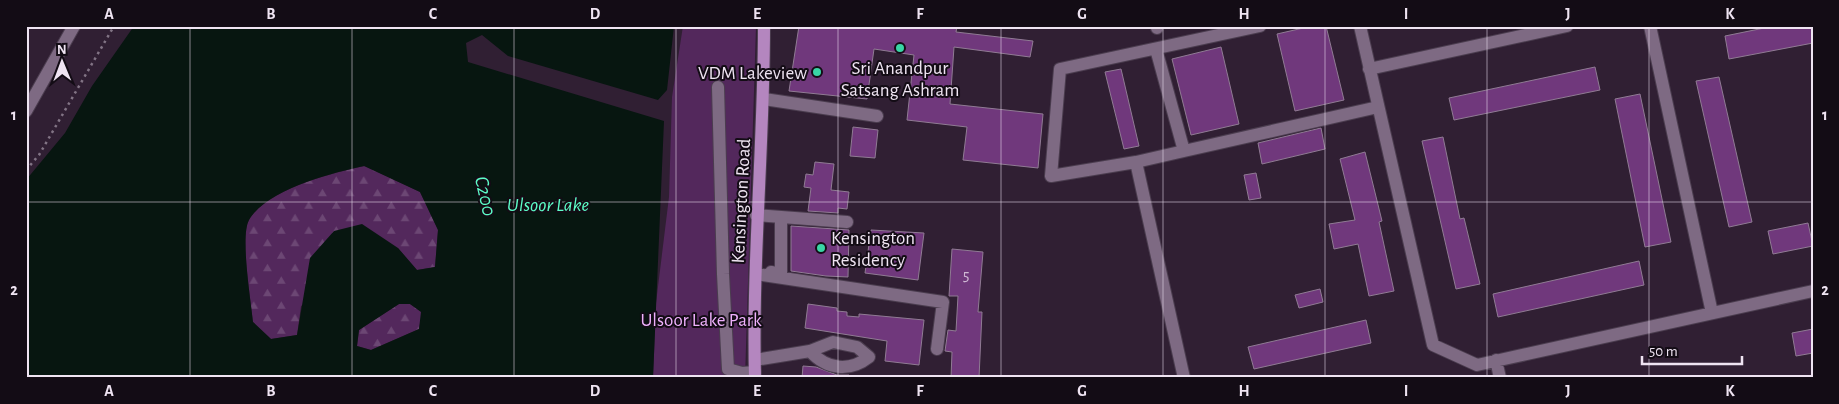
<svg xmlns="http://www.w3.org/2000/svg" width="1839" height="404" viewBox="0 0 1839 404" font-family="'Alegreya Sans',sans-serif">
	<defs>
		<pattern id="forest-firs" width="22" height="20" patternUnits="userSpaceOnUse" patternTransform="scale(1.25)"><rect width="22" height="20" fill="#53285c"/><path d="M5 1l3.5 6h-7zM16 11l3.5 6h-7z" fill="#6c4774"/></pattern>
	</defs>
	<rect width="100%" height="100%" fill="#301f33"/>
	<path fill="#53285c" d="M683,26H756L745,378H653L656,303L669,197L672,97Z"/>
	<path fill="url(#forest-firs)" d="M365,166L420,192L438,230L435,267L417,270L398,248L301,306L297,335L271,339L253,322C251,301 240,236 249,220C267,189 332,173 365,166Z
		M399,304H410L422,312L419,329L371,350L357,346L359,330Z"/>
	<path fill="#071610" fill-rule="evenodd" d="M134,26H674L667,90L658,100L508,56L482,35L466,43L468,62L664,121L653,378H26V180L65,133L92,86ZM364,166L420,192L438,230L435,267L417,270L398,248L362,224L334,231L310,258L297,335L271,339L253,322C251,301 240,236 249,220C267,189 332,173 364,166ZM399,304H410L421,312L419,329L371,350L357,346L359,330Z"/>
	<path fill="#70387c" stroke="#907b94" d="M799,26H957L956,32L1033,41L1030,57L954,47L950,104L1043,114L1038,168L963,160L967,127L907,120L914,55L874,49L867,99L789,91Z
		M1312,26H1326L1344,100L1295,111L1277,34Z
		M1774,26H1813V43L1729,59L1725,36Z
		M1221,47L1239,124L1191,135L1172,59Z
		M1595,67L1600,90L1454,120L1449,98Z
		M1121,69L1139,146L1124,149L1105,72Z
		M1719,77L1752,222L1729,227L1696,81Z
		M1640,94L1671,242L1645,247L1615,99Z
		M853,127L878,130L875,158L850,156Z
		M1321,128L1325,149L1262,164L1258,143Z
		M1443,137L1460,219L1464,218L1480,284L1456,289L1422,141Z
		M1365,152L1382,221L1379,222L1394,291L1369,296L1358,244L1334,249L1329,224L1355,220L1340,159Z
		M815,162L834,164L831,190L849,192L847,209L838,208V213L808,211L811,188L804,187L806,174L813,175Z
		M1256,173L1261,198L1249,200L1244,175Z
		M1808,223L1813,246L1773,254L1768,231Z
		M791,226L849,230L848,277L826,276L791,271Z
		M871,230L924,233L918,280L865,273Z
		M952,249L983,252L978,312H982L979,378H951L952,352L945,351L948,330L956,331L958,296H949Z
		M1639,261L1644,285L1498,317L1493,294Z
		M1320,289L1323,302L1299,308L1295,295Z
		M808,304L837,308V311L847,312V316L859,317V314L924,320L919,365L885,361L887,341L805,328Z
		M1366,320L1371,343L1254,369L1248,347Z
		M1813,329V353L1796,356L1792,333Z
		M803,366L816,367L837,375H849V378H802Z"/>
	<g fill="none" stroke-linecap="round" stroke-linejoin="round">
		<g stroke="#4b3d4f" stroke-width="14">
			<path id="minor" d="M1360,26L1433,345L1477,365L1813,291
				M1650,26L1712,313
				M1157,28V26
				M1156,49L1184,151L1378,107
				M1369,69L1567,26
				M718,87L723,274L728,369L742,373L755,372
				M764,99L877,116
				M26,111L74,26
				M1184,151L1136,162L1051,176L1060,69L1260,26
				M1136,162L1184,378
				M756,215L847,222
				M771,272L781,274V217
				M756,274L943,302L937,349
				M755,360L810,351L833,342L857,347L869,357C850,372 827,370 810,351
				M1496,360L1500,378"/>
		</g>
		<g stroke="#4b3d4f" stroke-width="14">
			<path id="major" d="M755,378C752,260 764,144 764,26"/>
		</g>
		<path stroke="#827485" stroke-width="2.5" stroke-dasharray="2.5 4" stroke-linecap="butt" d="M26,170L39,155L114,26"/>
		<use href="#minor" stroke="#7e6a83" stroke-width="12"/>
		<use href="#major" stroke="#b486bf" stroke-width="12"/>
	</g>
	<path fill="none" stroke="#efe4f2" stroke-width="1" stroke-opacity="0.55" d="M190,26V378M352,26V378M514,26V378M676,26V378M838,26V378M1001,26V378M1163,26V378M1325,26V378M1487,26V378M1649,26V378M26,202H1813"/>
	<g fill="#39d4a5" stroke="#130c15" stroke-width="2">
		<circle cx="900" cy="48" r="5"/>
		<circle cx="817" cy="72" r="5"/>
		<circle cx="821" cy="248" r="5"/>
	</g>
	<g text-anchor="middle" stroke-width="4" stroke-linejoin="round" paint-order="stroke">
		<g font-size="16" fill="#cfb9d4">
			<text x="966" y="280">5</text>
		</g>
		<g font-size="19" fill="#efe4f2" stroke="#130c15">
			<text x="900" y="74">Sri Anandpur<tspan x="900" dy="22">Satsang Ashram</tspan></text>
			<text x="807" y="79" text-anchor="end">VDM Lakeview</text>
			<text x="831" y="244" text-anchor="start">Kensington<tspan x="831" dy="22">Residency</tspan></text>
		</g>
		<g font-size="19" fill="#efe4f2" stroke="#130c15">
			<text transform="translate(740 201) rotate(-87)" y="7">Kensington Road</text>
		</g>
		<g font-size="19" fill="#eeb0fc" stroke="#130c15">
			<text x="701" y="326">Ulsoor Lake Park</text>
		</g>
		<g font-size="20" font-style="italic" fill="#5dfcc8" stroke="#130c15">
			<text transform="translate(486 196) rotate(77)" y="7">C200</text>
			<text x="548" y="211">Ulsoor Lake</text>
		</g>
	</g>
	<rect width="1839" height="404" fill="none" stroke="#130c15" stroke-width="55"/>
	<g transform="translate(62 62) rotate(359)" stroke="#130c15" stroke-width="4" paint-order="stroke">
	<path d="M0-4L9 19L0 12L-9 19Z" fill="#efe4f2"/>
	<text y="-8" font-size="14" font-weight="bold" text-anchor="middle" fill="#efe4f2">N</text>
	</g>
	<path d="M1642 356v8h100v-8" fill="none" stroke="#efe4f2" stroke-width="2.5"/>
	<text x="1649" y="356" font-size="15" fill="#efe4f2" stroke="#130c15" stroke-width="4" paint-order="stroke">50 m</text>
	<rect x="28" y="28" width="1784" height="348" fill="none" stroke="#efe4f2" stroke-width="2"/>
	<g font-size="16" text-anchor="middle" font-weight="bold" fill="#efe4f2">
		<text x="109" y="19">A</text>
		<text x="271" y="19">B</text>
		<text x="433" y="19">C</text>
		<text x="595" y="19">D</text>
		<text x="757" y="19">E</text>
		<text x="920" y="19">F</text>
		<text x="1082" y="19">G</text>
		<text x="1244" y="19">H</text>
		<text x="1406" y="19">I</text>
		<text x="1568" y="19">J</text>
		<text x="1730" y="19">K</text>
		<text x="14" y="120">1</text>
		<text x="1825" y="120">1</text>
		<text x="14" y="295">2</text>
		<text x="1825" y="295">2</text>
		<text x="109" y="396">A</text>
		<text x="271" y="396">B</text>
		<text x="433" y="396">C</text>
		<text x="595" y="396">D</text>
		<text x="757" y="396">E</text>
		<text x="920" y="396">F</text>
		<text x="1082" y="396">G</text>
		<text x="1244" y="396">H</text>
		<text x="1406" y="396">I</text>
		<text x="1568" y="396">J</text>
		<text x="1730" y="396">K</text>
	</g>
</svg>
